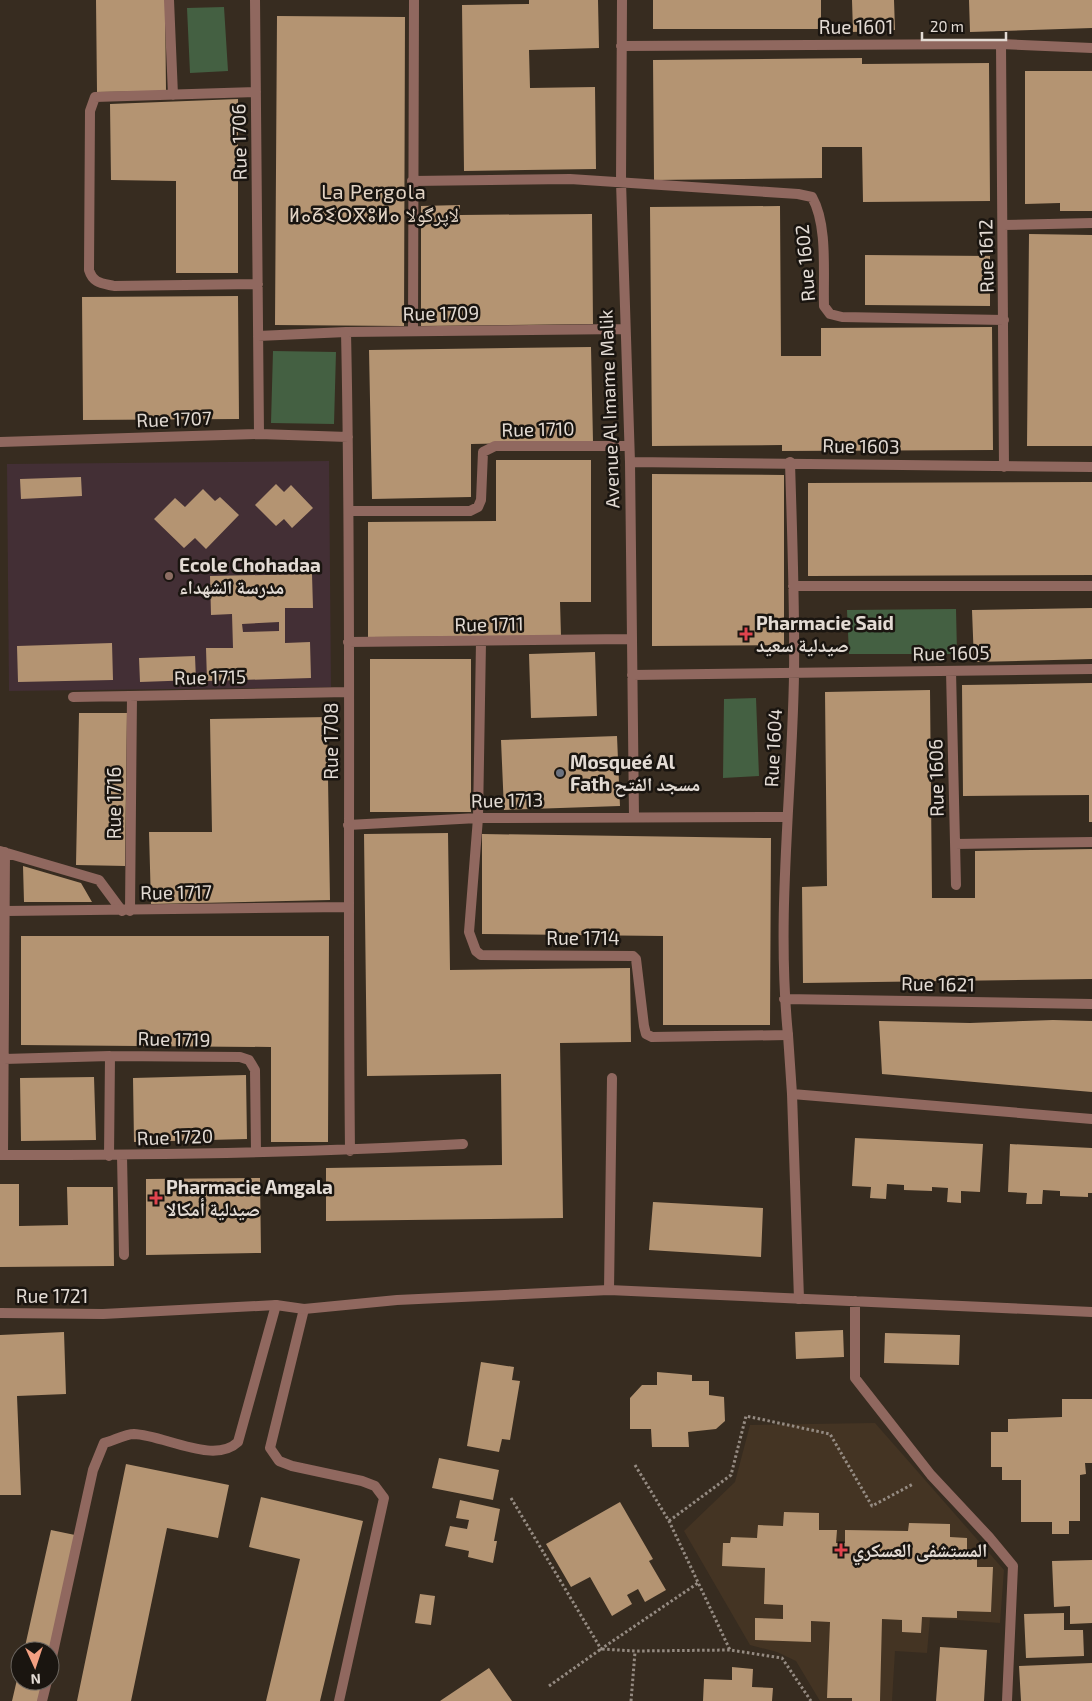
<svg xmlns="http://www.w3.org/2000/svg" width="1092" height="1701" viewBox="0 0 1092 1701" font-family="'Exo 2','Noto Naskh Arabic','Noto Sans Tifinagh',sans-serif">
	<rect width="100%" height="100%" fill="#372c20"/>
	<path fill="#443423" d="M875,1423L1004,1570L1000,1623L930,1618L927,1653L895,1651L892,1701H820L796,1661L777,1652L750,1645L684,1531L735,1482L750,1425Z"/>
	<path fill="#432f35" d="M329,461L331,687L9,691L7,464Z"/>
	<path fill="#446042" d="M224,7L228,71L190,73L187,8Z
		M273,351L336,352L334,424L271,423Z
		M956,609L957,654H849L847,610Z
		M756,698L759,776L723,778L724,699Z"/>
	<path fill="#b49472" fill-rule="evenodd" d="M96,0H165L166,91L97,92Z
		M529,0H598L599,48L529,50L530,88L595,87L596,169L464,171L462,5L529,4Z
		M653,0H821V29H653Z
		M852,0H894L895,30L853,32Z
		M969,0H1092V28L970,32Z
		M277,16L405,17L404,326L275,325Z
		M862,58V64L989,63L990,201L863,202L862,147H822V178L654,180L653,60Z
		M1025,71H1092V211H1060V203L1025,204Z
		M238,99V273H176V181L111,180L110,104Z
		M460,205V215L592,214L593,324L421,326V206Z
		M780,206L781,356H821V328L992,327L993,450L782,451V445L652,446L650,207Z
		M1029,234L1092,235V446H1027Z
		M865,255L990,256V306L865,305Z
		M238,296L239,419L83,420L82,297Z
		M591,347L593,442L471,444V497L372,499L369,350Z
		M496,460H591V602H560L561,636L368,637V522L496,521Z
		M652,474L784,475V645L652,646Z
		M81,477L82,496L21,499L20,479Z
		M1092,482V575L808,576V483Z
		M276,484L284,492L291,485L313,508L292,528L284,519L276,526L255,505Z
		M203,489L215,501L220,497L239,515L206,549L195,538L184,548L154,519L175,498L185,507Z
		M312,574L313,608H285V643L310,642L311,678L207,681L206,648H233L232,614L211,615L210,576ZM279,622V631L243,632L242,624Z
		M1092,608V659L974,662L972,610Z
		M112,643L113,680L18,682L17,646Z
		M595,652L597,716L531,718L529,654Z
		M195,656L196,680L140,682L139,658Z
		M370,659H471V812H370Z
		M1092,683V822H1089V795L963,796L962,685Z
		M930,690L932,898H975V851L1092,849V979L803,983L802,887L827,886L825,692Z
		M79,713H127L125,866L76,865Z
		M327,717L330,900L151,904L149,832H212L210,719Z
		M617,736L620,806L504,810L501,740Z
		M448,833L450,970L630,968L631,1042L560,1043L563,1218L326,1221V1168L502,1165L501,1074L367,1076L364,834Z
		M482,834L771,838L770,1025H663V936L482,934Z
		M23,866L81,883L92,902H24Z
		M21,936H329L328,1142H271V1047L21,1045Z
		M1053,1020L1092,1021V1092L882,1074L879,1021L970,1023Z
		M246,1075L247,1139L134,1142L133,1078Z
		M94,1077L96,1140L21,1141L20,1078Z
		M855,1138L983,1144L980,1192L961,1191V1203L947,1202L948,1188L932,1187V1191L904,1190V1185L887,1184L886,1199L870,1198L871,1187L852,1186Z
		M1010,1144L1092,1148V1193H1088V1197L1060,1196V1191L1043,1190L1042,1204H1026L1027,1193L1008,1192Z
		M260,1178L261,1253L146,1255V1179Z
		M0,1184H19V1226L68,1225L67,1187H113L114,1266L0,1267Z
		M653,1202L763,1208L761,1257L649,1250Z
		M843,1330L844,1357L796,1359L795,1332Z
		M64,1332L66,1394L17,1396L21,1495H0V1335Z
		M885,1333L960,1335L959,1365L884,1363Z
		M481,1362L514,1367L512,1380L520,1381L510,1440L502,1439L499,1452L467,1446Z
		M657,1372L692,1375V1381H709V1395L724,1397L725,1421L716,1429L688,1432L689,1447H652L651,1429H630V1398L642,1385H657Z
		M1062,1399H1092V1463H1085L1086,1474L1080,1475V1521H1069V1534H1052V1522H1021V1480H1002V1467H991V1432H1008V1419L1062,1417Z
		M439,1458L499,1470L493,1500L432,1488Z
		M126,1464L229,1485L218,1538L167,1528L131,1701H77Z
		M261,1497L363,1521L320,1701H266L300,1559L249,1547Z
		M460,1500L500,1509L494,1541H497L493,1563L468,1557L469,1551L445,1546L450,1526L467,1529L469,1520L456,1518Z
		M620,1502L653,1559L649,1561L666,1590L645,1602L638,1589L627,1595L632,1604L612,1616L590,1577L571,1587L546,1544Z
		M784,1512L819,1513V1530H837L836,1543H845V1530L908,1531L909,1523L950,1524V1537L967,1538V1552H977V1567H993L991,1612L957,1611V1618L922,1617L921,1633L902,1632V1620L882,1619L880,1701H852V1698H827L830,1622L811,1621V1642L755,1640V1618L783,1619V1605L764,1604L765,1568L722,1566L723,1543H730L731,1537L757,1538L758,1525L783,1526Z
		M51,1530L75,1535L49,1651H24Z
		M1092,1560V1623L1070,1624V1606L1054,1607L1052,1561Z
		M420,1594L435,1596L431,1625L415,1623Z
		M1064,1613V1630H1083L1084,1656L1026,1658L1024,1614Z
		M940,1647L987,1650L984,1701H936Z
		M1092,1663V1701H1021L1019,1666Z
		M732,1667L753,1669L752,1687L773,1688L772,1701H703L704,1679L732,1680Z
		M489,1668L512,1701H440Z
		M19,1671L20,1681H42L38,1701H12Z"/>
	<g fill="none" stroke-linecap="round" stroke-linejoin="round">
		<path stroke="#958b82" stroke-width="3" stroke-dasharray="2.5 2.5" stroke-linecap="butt" d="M635,1465L669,1521L730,1650
			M511,1498L601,1649L698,1583
			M669,1521L731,1475L746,1416L830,1434L872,1506L913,1484
			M549,1686L601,1649L635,1651L730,1650L782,1658L811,1701
			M631,1701L635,1652"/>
		<path stroke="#90685f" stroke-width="10" d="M788,1035L792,1094
			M609,1290L612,1078
			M799,1299L792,1094L1092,1119
			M304,1309L270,1448L279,1461L292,1466L362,1481L375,1486L384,1498L339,1701
			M50,1666L93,1470L104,1443C113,1441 125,1434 134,1434C164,1435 214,1465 238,1442L276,1305
			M42,1701L47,1681"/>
		<path stroke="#90685f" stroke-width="10" d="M169,0L173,95
			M255,0L259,434
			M622,0L621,182L630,462L634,817
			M1001,44L1004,467
			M621,46L1001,44L1092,48
			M256,92L95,97L90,111L89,270C93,283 101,283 114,286L258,284
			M412,181L570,179L798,194L812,197C828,225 823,274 824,306L830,314L842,317L1004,320
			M1003,225L1092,223
			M413,331L414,0
			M346,332C352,605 347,878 350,1151
			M258,336L346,332L624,329
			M0,442L259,434L348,437
			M630,462L1092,467
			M350,511H470L478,507L481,500L483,452L495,446H629
			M793,586H1092
			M348,642L630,639
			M481,642L478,818L469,932L476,951L481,955L633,956L636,959L644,1026L646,1034L652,1037L788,1035C776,914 792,795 794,675C795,604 792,533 790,462
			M951,671L956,885
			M632,675L1092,669
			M73,697L348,692
			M348,825L478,818L787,817
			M955,844L1092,842
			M0,851L99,880L122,911
			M6,911L348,907
			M130,911L132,696
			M784,999L1092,1004
			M4,1059L110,1056L240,1057L249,1060L255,1070L256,1152
			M0,1155C154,1155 308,1153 463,1144
			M3,1155L5,852
			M109,1156L110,1056
			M122,1156L124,1255
			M855,1301V1378L931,1475L989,1537L1013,1566L1007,1701
			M0,1313L103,1314L276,1305L304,1309L397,1300L609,1290L1092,1312"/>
	</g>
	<circle fill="#8d6e63" stroke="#1a1510" stroke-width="2" cx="169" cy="576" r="5"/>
	<g fill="#e0444e" stroke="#1a1510" stroke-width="2">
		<path d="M743.5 626.5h5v5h5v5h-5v5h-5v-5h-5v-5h5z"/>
		<path d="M153.5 1190.5h5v5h5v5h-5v5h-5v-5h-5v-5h5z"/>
		<path d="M838.5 1542.5h5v5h5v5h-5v5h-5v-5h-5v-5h5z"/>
	</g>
	<circle fill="#6b7280" stroke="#1a1510" stroke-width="2" cx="560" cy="773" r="5"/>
	<g text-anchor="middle" stroke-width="5" stroke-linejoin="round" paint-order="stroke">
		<g font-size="19" fill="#e3dbd4" stroke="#1a1510">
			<text x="856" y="34">Rue 1601</text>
			<text transform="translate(239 142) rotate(-91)" y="7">Rue 1706</text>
			<text transform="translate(986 256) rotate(-91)" y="7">Rue 1612</text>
			<text transform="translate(805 263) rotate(-95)" y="7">Rue 1602</text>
			<text transform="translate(441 313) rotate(-1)" y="7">Rue 1709</text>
			<text transform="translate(609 409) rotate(-92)" y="7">Avenue Al Imame Malik</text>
			<text transform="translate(174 419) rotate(-2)" y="7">Rue 1707</text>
			<text transform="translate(538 429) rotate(-1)" y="7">Rue 1710</text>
			<text transform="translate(861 446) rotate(1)" y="7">Rue 1603</text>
			<text transform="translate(489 624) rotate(-1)" y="7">Rue 1711</text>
			<text transform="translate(951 653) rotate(-1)" y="7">Rue 1605</text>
			<text transform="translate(210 677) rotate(-1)" y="7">Rue 1715</text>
			<text transform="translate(331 741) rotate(-90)" y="7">Rue 1708</text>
			<text transform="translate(773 748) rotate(-87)" y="7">Rue 1604</text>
			<text transform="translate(936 778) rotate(-91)" y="7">Rue 1606</text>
			<text transform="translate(507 800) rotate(-1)" y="7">Rue 1713</text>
			<text transform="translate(114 803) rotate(-90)" y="7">Rue 1716</text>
			<text transform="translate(176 892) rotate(-1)" y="7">Rue 1717</text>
			<text x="583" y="945">Rue 1714</text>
			<text transform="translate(938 984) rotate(1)" y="7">Rue 1621</text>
			<text transform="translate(174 1039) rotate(1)" y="7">Rue 1719</text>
			<text transform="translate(175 1137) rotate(-2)" y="7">Rue 1720</text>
			<text x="52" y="1303">Rue 1721</text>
		</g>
		<g font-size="19" font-weight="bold" fill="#e3dbd4" stroke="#1a1510" text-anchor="start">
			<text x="179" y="572">Ecole Chohadaa<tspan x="179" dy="22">مدرسة الشهداء</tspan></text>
			<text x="756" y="630">Pharmacie Said<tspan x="756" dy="22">صيدلية سعيد</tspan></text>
			<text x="570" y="769">Mosqueé Al<tspan x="570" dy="22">Fath مسجد الفتح</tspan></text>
			<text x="166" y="1194">Pharmacie Amgala<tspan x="166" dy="22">صيدلية أمكالا</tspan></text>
			<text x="852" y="1557">المستشفى العسكري</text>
		</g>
		<g font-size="20" letter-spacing="1" fill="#e2d3c4" stroke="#1a1510">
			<text x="374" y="199">La Pergola<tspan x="374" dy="23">ⵍⴰⵒⵉⵔⴳⵓⵍⴰ لاپرگولا</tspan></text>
		</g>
	</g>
	<g transform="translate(35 1666) rotate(177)"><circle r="24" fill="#1a1510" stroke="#6a645e"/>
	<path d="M0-4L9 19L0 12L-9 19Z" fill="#f3a082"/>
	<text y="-8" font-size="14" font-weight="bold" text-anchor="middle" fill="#e3dbd4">N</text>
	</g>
	<path d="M922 32v8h84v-8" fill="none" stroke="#e3dbd4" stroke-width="2.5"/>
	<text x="930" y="32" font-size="15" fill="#e3dbd4" stroke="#1a1510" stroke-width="4" paint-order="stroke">20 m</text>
</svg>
